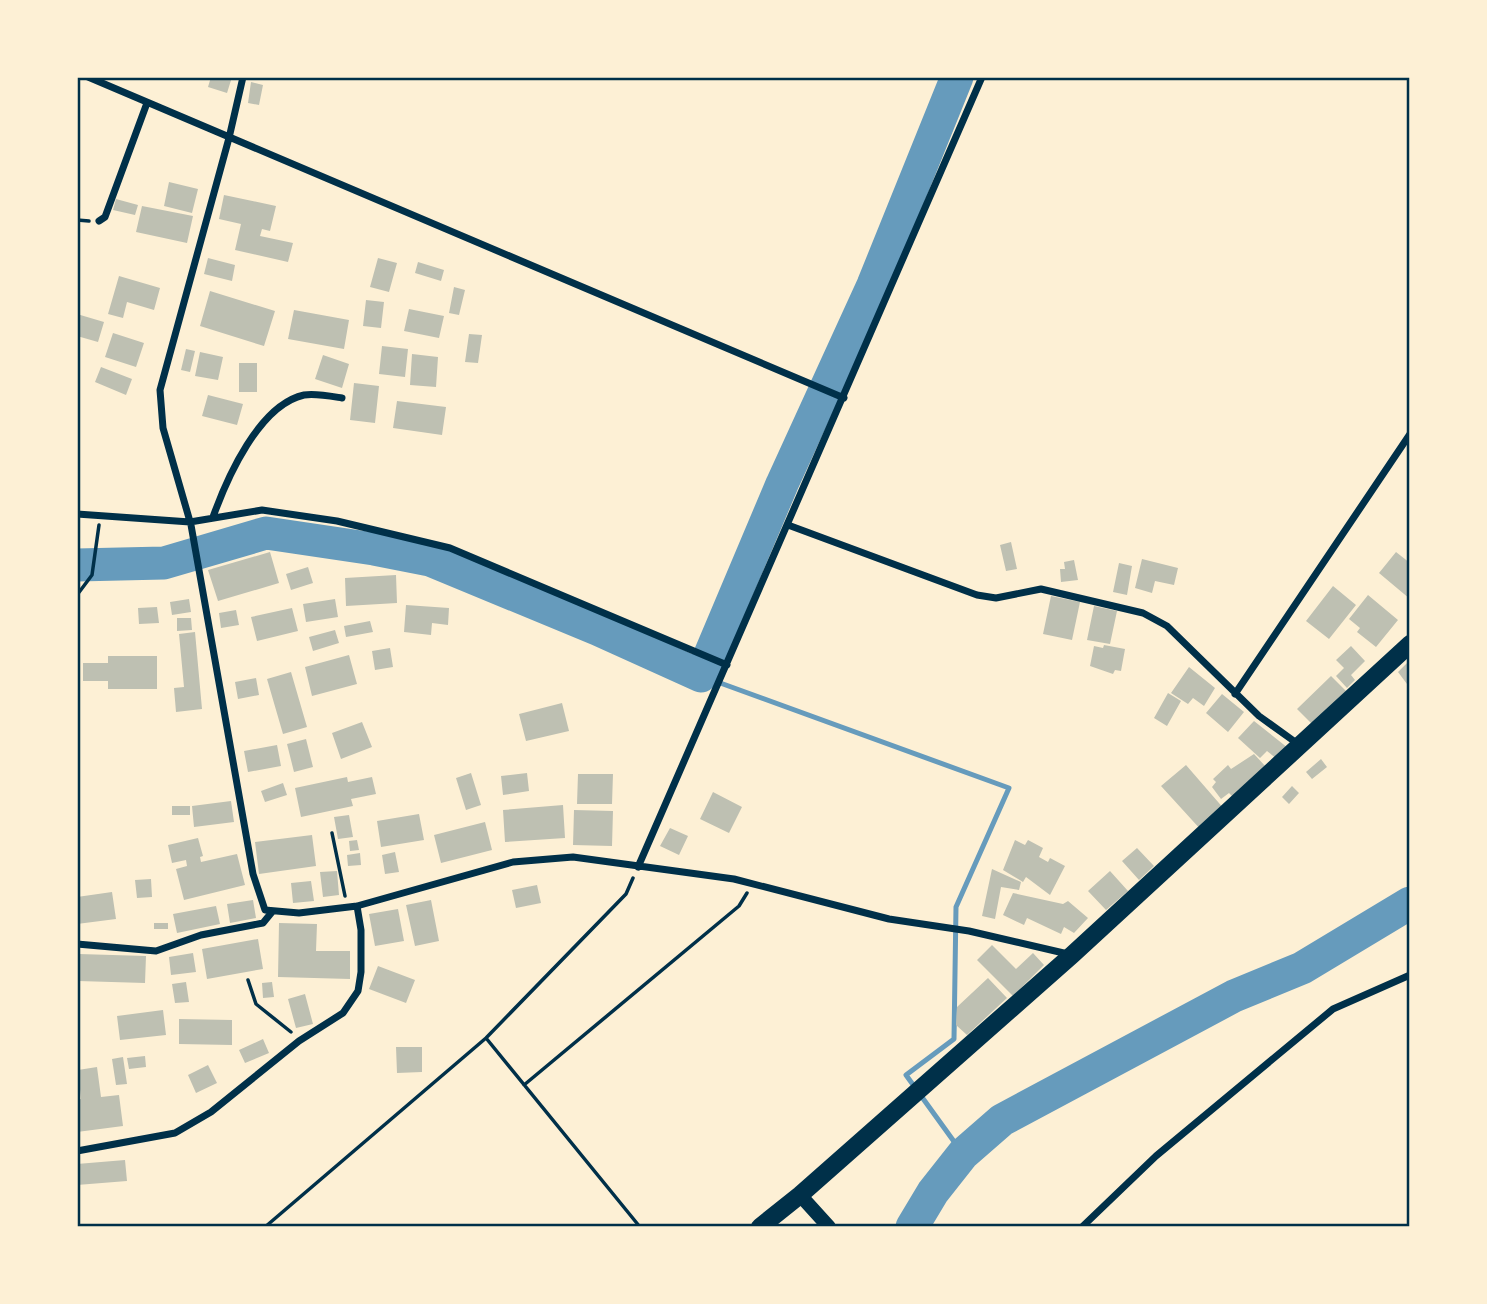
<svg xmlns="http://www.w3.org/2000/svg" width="1487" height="1304" viewBox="0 0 1487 1304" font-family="Roboto,sans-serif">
	<rect width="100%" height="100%" fill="#fdf0d5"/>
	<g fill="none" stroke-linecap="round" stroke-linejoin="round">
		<path stroke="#669bbc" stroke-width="5" d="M701,676L1009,788L956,907L954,1039L906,1075L963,1154"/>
		<path stroke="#669bbc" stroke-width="33" d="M77,565L164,563L266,533L374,549L430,560L597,629L701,676L782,484L873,285L957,77
			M912,1227L933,1192L963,1154L1002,1120L1234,996L1302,968L1410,903"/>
	</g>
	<path fill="#bec0b2" d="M211,77H232L227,93L208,87Z
		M251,82L263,85L259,105L248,103Z
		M169,182L198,189L192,213L164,206Z
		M224,195L276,206L270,231L262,229L260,236L293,243L288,262L235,250L241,224L219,219Z
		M116,199L138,205L135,215L113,210Z
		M142,206L193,216L187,243L136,232Z
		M208,258L235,265L232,281L204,274Z
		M378,258L397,263L389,292L370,287Z
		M418,262L444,270L441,281L415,273Z
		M119,276L160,288L154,310L127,302L123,318L108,314Z
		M454,287L465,290L459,315L449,313Z
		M210,291L275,311L264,346L200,326Z
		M366,300L384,302L381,328L363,326Z
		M409,309L444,316L439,338L404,331Z
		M294,310L349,320L344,349L288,339Z
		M77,314L104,322L98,342L77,336Z
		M113,333L144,343L136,367L105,357Z
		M469,334L482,335L478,363L465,362Z
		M382,346L408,349L405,377L379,374Z
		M186,349L195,351L190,372L181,370Z
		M200,352L223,357L218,380L195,376Z
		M412,354L438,357L436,387L410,385Z
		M323,355L349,364L342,388L315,379Z
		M239,363H257V392H239Z
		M101,367L132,379L126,395L95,382Z
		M354,383L379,386L375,423L350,420Z
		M208,395L243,404L237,425L202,416Z
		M397,401L446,407L442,435L393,428Z
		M1011,542L1017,569L1006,571L1000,545Z
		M270,552L279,583L218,601L208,570Z
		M1396,552L1410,563V599L1379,573Z
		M1142,559L1178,568L1174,585L1155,581L1152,593L1135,588Z
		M1074,560L1078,580L1061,582L1060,569H1065L1064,562Z
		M1119,563L1132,566L1127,595L1113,592Z
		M308,567L313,583L291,590L286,574Z
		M396,575L397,603L346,606L345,578Z
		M1333,586L1356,605L1329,639L1306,621Z
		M1368,595L1398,620L1376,647L1357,632L1360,628L1349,619Z
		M1051,596L1080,602L1072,640L1043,634Z
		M189,599L191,612L172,615L170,602Z
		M335,599L338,617L306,622L303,604Z
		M406,605L449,608L448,625L432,623L431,635L404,632Z
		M1094,606L1117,611L1110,644L1087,640Z
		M157,607L159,623L139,624L138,608Z
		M292,608L298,631L257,641L251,617Z
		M236,610L239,625L221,628L219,613Z
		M177,618H191L192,630L177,631Z
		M370,621L373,632L346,637L344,626Z
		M335,630L339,643L313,651L309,637Z
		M195,632L202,709L176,712L174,688L184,687L179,634Z
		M1104,645L1125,649L1121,671L1115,670L1113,674L1090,666L1094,646L1103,648Z
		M1351,646L1365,661L1351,675L1355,680L1347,688L1336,676L1344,668L1336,660Z
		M390,648L393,667L375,670L372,651Z
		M349,655L357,684L312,696L305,667Z
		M108,656H157V689H108V681H83V663H108Z
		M1410,660V688L1398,672Z
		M1189,667L1215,688L1204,706L1193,698L1188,704L1171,693Z
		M291,672L307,727L283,734L267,679Z
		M1331,676L1348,693L1313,725L1297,709Z
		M256,678L259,695L238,699L235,682Z
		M1168,693L1181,701L1167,726L1154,718Z
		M1222,694L1244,712L1228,732L1206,713Z
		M562,703L569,731L526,741L519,714Z
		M1254,721L1288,748L1277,759L1267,751L1260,758L1238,738Z
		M362,722L372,747L341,759L332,733Z
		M306,739L313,767L294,772L287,744Z
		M277,745L281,766L248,772L244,751Z
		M1254,754L1267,768L1235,799L1229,793L1221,799L1212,787L1216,782L1213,779L1228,765L1231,769Z
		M1321,759L1327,767L1312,779L1306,772Z
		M1186,765L1225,810L1202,831L1161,786Z
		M471,773L481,805L466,810L456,778Z
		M527,773L529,791L503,795L501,776Z
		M578,774H613L612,804H577Z
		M347,777L348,782L372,777L376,794L351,799L353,806L301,817L295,788Z
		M283,783L287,795L265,802L261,791Z
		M1292,786L1299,793L1289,804L1282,797Z
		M713,792L742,807L729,833L700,819Z
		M231,801L234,822L194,827L192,806Z
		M563,805L565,838L505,842L503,810Z
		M172,806H190V815H172Z
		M574,810L613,811L612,846L573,845Z
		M419,814L424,840L381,847L377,821Z
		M349,815L353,837L338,839L334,817Z
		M485,822L492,850L441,863L434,835Z
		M670,828L688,836L679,855L660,846Z
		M312,835L316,866L259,874L255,842Z
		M198,838L203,856L200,857L201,862L237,854L245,885L184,900L176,869L187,866L186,860L172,863L168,845Z
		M357,840L359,850L350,851L349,841Z
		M1015,840L1025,845L1028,840L1043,848L1039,857L1048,862L1050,858L1065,866L1050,895L1026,877L1023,882L1003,870Z
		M1137,848L1154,866L1139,880L1122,861Z
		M395,852L399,872L385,874L382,855Z
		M360,853L361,865L348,866L347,855Z
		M992,869L1021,882L1019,890L1001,887L995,919L982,916Z
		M337,871L339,895L323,897L320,872Z
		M1110,871L1128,891L1106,910L1088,891Z
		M151,879L152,897L137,898L135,880Z
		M311,881L314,901L293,903L291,883Z
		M537,885L541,903L516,908L512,890Z
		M112,892L116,919L77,924V897Z
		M1013,893L1063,904L1068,901L1088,918L1074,933L1064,927L1061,934L1027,918L1024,925L1003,915Z
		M253,900L256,918L230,923L227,904Z
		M431,900L439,941L415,946L406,905Z
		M216,906L220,924L177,933L173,914Z
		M398,909L404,941L375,946L369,914Z
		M154,923H168V929H154Z
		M279,923L317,924L316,951H350V979L278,977Z
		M258,939L263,969L207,979L202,949Z
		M992,945L1016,969L1033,953L1044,965L1013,996L977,960Z
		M193,953L196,972L171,975L169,957Z
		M79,954L146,956L145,983L78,981Z
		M378,966L415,980L406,1003L369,989Z
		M988,978L1007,998L967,1035L956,1025L957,1007Z
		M186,982L189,1002L175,1003L172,984Z
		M272,982L274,997L263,998L262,983Z
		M305,994L313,1024L296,1028L288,999Z
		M163,1010L166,1035L120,1040L117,1016Z
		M179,1019L232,1020V1045L179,1044Z
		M263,1039L269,1053L245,1063L239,1050Z
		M396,1047H422V1072L397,1073Z
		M145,1056L146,1067L129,1069L127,1058Z
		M123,1057L127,1084L116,1085L112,1059Z
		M208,1065L217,1083L196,1093L188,1075Z
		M97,1067L101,1097L119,1095L123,1126L77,1132V1100L81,1099L78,1070Z
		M125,1160L127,1181L77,1185V1164Z"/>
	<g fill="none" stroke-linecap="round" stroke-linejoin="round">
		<path stroke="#003049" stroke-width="3.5" d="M77,220L89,221
			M77,595L92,575L99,525
			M332,833L345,896
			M248,980L256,1004L291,1032
			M486,1038L640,1227
			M524,1085L739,906L747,893
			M265,1227L486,1038L626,894L633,878"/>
		<path stroke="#003049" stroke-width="7" d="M88,77L844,398
			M243,77L229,138L160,390L163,428L191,525L253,874L265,910L299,913L357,906L513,862L573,857L734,879L889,919L969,931L1068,954
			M99,221L105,217L147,103
			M77,514L190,522L262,510L337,521L450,548L727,665
			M213,517C227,478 259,405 304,395C315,393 330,396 342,398
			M788,525L977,595L996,598L1041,589L1143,613L1167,626L1259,716L1298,744
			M1235,694L1410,434
			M638,867L982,77
			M77,944L156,951L201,935L263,923L272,912
			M77,1151L175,1133L211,1112L299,1041L343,1013L358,991L361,972V930L357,906
			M1082,1227L1156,1156L1333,1009L1410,975"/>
		<path stroke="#003049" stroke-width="14" d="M800,1195L829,1227"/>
		<path stroke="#003049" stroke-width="18" d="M760,1227L800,1195L1072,955L1410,644"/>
	</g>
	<rect width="1487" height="1304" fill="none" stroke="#fdf0d5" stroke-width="158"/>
	<rect x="79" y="79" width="1329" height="1146" fill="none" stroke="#003049" stroke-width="2.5"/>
</svg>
